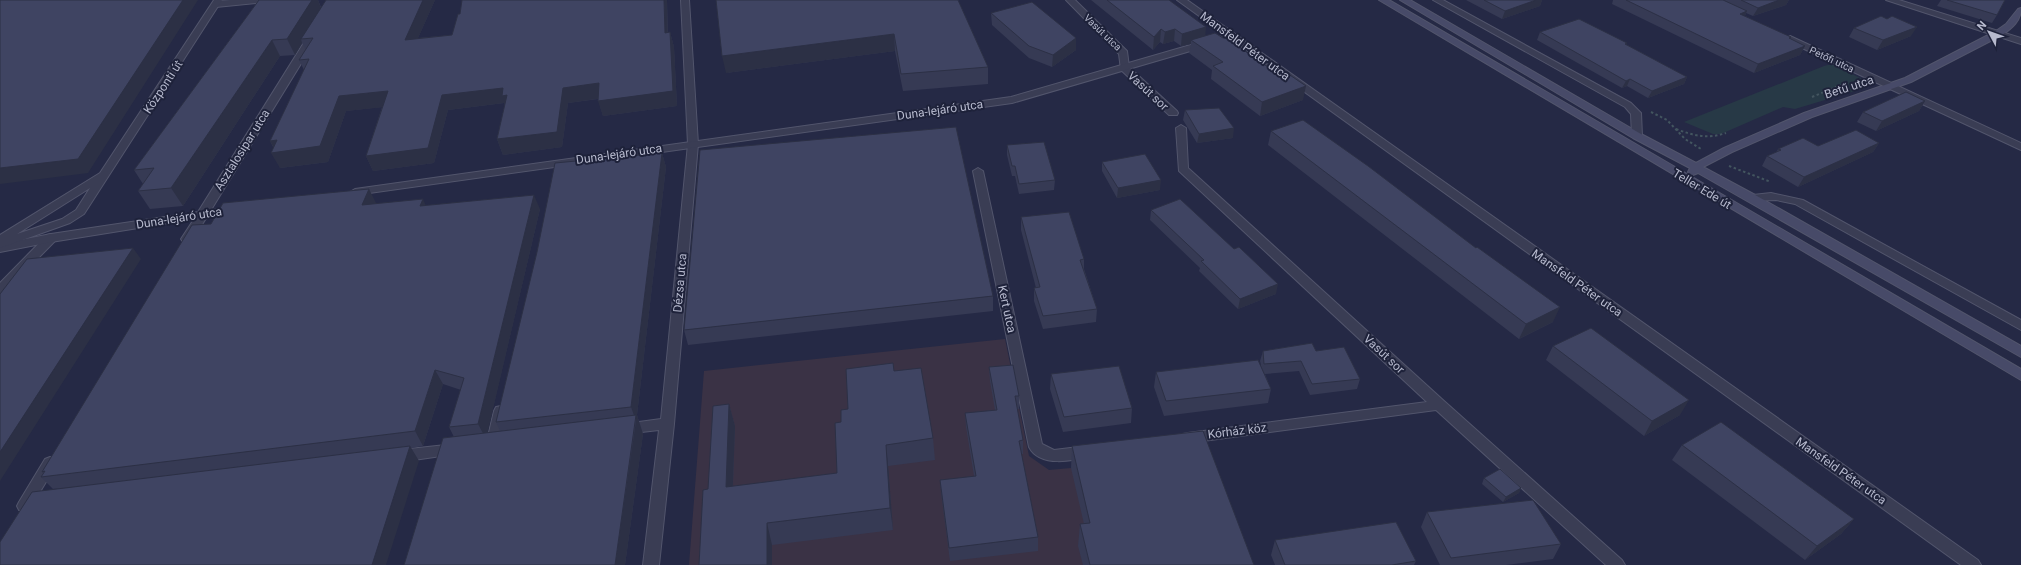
<svg xmlns="http://www.w3.org/2000/svg" width="2021" height="565" viewBox="0 0 2021 565" font-family="Roboto,sans-serif">
	<rect width="100%" height="100%" fill="#252945"/>
	<path fill="#3a3245" d="M1005,339L1029,456L1049,470L1071,468L1250,565H689L704,371Z"/>
	<path fill="#273946" d="M1832,64L1862,79L1865,88L1795,109L1783,107L1721,134H1713L1684,122L1824,66Z"/>
	<g fill="none" stroke-linecap="round" stroke-linejoin="round">
		<g stroke="#52556c" stroke-width="2">
			<path id="service" d="M681,0H689L698,144L674,424L659,565H643L659,430L624,434L619,433L617,429L619,425L624,424L661,419L688,144Z
				M1066,0H1075L1127,51L1129,67L1177,111L1178,113L1177,115H1169L1121,70L1119,54Z
				M202,212L208,215L193,239L191,242H183L181,239L198,213Z
				M51,234L57,238L55,241L4,293L0,294V283L47,235Z
				M501,406L506,407L508,411L500,445L498,449L493,450L488,449L486,445L494,411L496,407Z
				M455,444L460,445L462,449L460,453L455,454L400,462L395,460L393,456L395,452L400,450Z
				M50,457L55,459L57,463L55,467L29,510L24,512L19,510L17,506L19,502L45,459Z"/>
		</g>
		<g stroke="#52556c" stroke-width="2">
			<path id="minor" d="M230,0H260L256,3L216,7L212,4L216,1Z
				M1433,0H1443L1631,103L1641,113L1642,136L1637,139L1632,136L1631,114L1625,107Z
				M1886,0H1899L2021,38V44Z
				M313,33L318,36L211,210L238,208L240,210L238,212L51,242L0,252V244L51,234L198,212L308,36Z
				M1232,33L1237,36L1235,38L1012,103L355,195L350,192L355,189L1011,97Z
				M1790,36L2021,143V150L1787,41L1785,39Z
				M1181,125L1186,128L1188,168L1444,401L1622,560L1625,565H1606L1436,410L1188,443L1183,442L1181,438L1183,434L1188,433L1427,402L1179,171L1176,128Z
				M978,168L983,171L1042,444L1054,450L1087,446L1092,447L1094,451L1092,455C1074,461 1040,468 1029,447L973,171Z
				M1771,193L1803,200L2021,320V330L1795,204L1776,200L1753,201L1748,198L1753,195Z"/>
		</g>
		<g stroke="#52556c" stroke-width="2">
			<path id="tertiary" d="M214,0H222L84,214L70,223L0,248V235L100,173ZM90,188L76,210L62,219L17,234Z
				M1177,0H1187L1978,560L1981,565H1961Z"/>
		</g>
		<g stroke="#52556c" stroke-width="2">
			<path id="secondary" d="M1379,0H1389L2021,369V380Z
				M1400,0H1410L1641,134L1696,163L1724,148L1804,113L1905,78L1996,31L2006,24L2018,9L2021,8C2021,21 2012,28 2002,35L1911,82L1812,117L1732,152L1703,167L1757,196L2021,346V357L1698,173L1693,175L1689,174L1688,172L1690,168L1633,138Z"/>
		</g>
		<path stroke="#43555f" stroke-width="2" stroke-dasharray="2.5 2.5" stroke-linecap="butt" d="M1812,97L1848,82
			M1651,112L1667,120L1685,139L1701,149
			M1676,129C1694,136 1708,139 1726,133
			M1729,166L1771,182"/>
		<use href="#service" fill="#3a3d54" fill-rule="evenodd"/>
		<use href="#minor" fill="#3a3d54" fill-rule="evenodd"/>
		<use href="#tertiary" fill="#3a3d54" fill-rule="evenodd"/>
		<use href="#secondary" fill="#474a68" fill-rule="evenodd"/>
	</g>
	<path fill="#363a54" d="M259,0H318L321,7L435,0L418,38L452,35L460,14L462,0H667L668,33L670,32L674,47L677,106L603,116L598,99L568,103L562,147L503,155L497,139L505,104L504,103L448,110L434,163L373,171L366,156L382,107L346,111L328,162L280,168L273,147L270,141L304,70L299,60L306,50L302,43L295,55L280,56L183,206L150,209L138,191L143,184L134,170Z
		M958,0L988,67V84L903,91L895,51L726,73Z
		M1091,0H1169L1205,36L1303,100L1260,116L1211,79L1212,70L1189,53L1191,44L1181,46L1174,41L1163,44L1160,42L1153,50Z
		M1466,0H1542L1540,6L1502,19Z
		M1613,0H1789L1786,5L1753,16L1746,13L1745,16L1805,46L1800,55L1754,73L1612,4Z
		M1941,0H2005L1997,15L1992,23L1937,6Z
		M991,13L1076,38V50L1052,67L1029,58L992,25Z
		M1854,28L1911,36L1877,50L1849,37Z
		M1540,32L1627,45L1687,77L1684,84L1648,98L1627,86L1622,88L1537,40Z
		M1925,101L1919,111L1876,131L1857,122L1863,112Z
		M1185,110L1233,138L1197,143L1183,120Z
		M1271,131L1553,322L1519,339L1268,145Z
		M1879,143L1873,152L1798,187L1762,166L1767,156L1776,153L1778,149Z
		M1007,145L1055,180L1054,190L1019,194L1015,176H1012L1007,155Z
		M662,153L666,167L637,415L643,434L625,565H404L454,437L449,427L461,390L443,384L423,446L411,448L419,461L53,489L41,477L44,473L42,472L211,224L376,203L540,209L487,433L500,431L496,422Z
		M1102,162L1160,190L1117,198L1102,171Z
		M1151,210L1276,294L1238,309L1199,271L1200,268L1150,220Z
		M1021,217L1084,259V269L1097,309L1096,322L1043,329L1034,301V288H1036L1021,230Z
		M993,296V311L688,345L684,330Z
		M1553,346L1680,415L1644,436L1546,360Z
		M1263,351H1316L1360,379L1357,389L1310,395L1299,371L1265,374L1271,389L1268,403L1164,416L1154,387L1156,372L1261,365L1260,361Z
		M989,367L1019,396V409H1017L1023,440V454H1021L1038,537V551L950,561L941,493L940,480L974,476L966,427L965,413L995,410L990,381Z
		M894,371L933,438L935,460L888,466L893,530L772,545V565H699L708,489L729,404L735,426L733,486L837,473L841,422L848,409Z
		M1051,374L1132,408L1131,423L1063,432L1050,389Z
		M1682,445L1854,519L1841,534L1805,560L1672,460Z
		M1072,446L1254,565H1083L1078,546L1080,524H1084L1071,468Z
		M1484,478L1521,488L1519,493L1503,502L1482,484Z
		M1427,512L1561,544L1553,559L1506,565H1440L1421,527Z
		M1275,540L1416,561L1414,565H1275L1271,555Z"/>
	<path fill="#2c3045" d="M183,0H198L88,173L0,184V168Z
		M304,0H318L322,11L301,39L302,43L295,55L287,39Z
		M423,0H435L411,54L405,40Z
		M664,0H667L668,48L665,33Z
		M1536,0H1542L1540,6L1502,19L1505,11Z
		M1779,0H1789L1786,5L1753,16L1758,8Z
		M1747,11L1743,20L1740,14Z
		M1206,27L1205,40H1191V44L1181,46L1182,34Z
		M1917,27L1911,36L1877,50L1883,40Z
		M1161,29L1160,42L1153,50L1154,37Z
		M1175,29L1174,41L1163,44L1165,32Z
		M670,32L674,47L677,106L603,116L598,101Z
		M894,34L895,51L726,73L722,56Z
		M1076,38V50L1052,67L1053,55Z
		M272,40L280,56L183,206L171,188Z
		M1805,46L1800,55L1754,73L1758,64Z
		M1687,77L1684,84L1648,98L1652,91Z
		M1630,79L1627,86L1622,88L1626,81Z
		M599,83L603,98L568,103L562,147L503,155L497,139L563,88Z
		M1306,86L1303,100L1260,116L1262,102Z
		M503,88L507,95V111L504,103L448,110L434,163L373,171L366,156L442,95Z
		M388,91L394,106L346,111L328,162L280,168L271,153L276,152L270,141L277,140L339,96Z
		M1925,101L1919,111L1876,131L1882,121Z
		M1234,128L1233,138L1197,143L1199,134Z
		M1879,143L1873,152L1798,187L1804,177Z
		M662,153L666,167L637,415L643,434L625,565H615L636,421L631,407Z
		M1161,180L1160,190L1117,198L1118,188Z
		M369,189L376,203L369,219L362,205Z
		M534,195L540,209L486,439L478,424Z
		M423,199L429,213L420,206Z
		M133,248L141,259L0,481V452Z
		M1278,284L1276,294L1238,309L1240,299Z
		M1560,307L1553,322L1519,339L1526,324Z
		M435,370L443,384L423,446L415,431Z
		M1689,400L1680,415L1644,436L1652,421Z
		M729,404L735,426L732,508L726,487Z
		M886,445L888,466L893,530L890,508Z
		M410,446L419,461L386,565H372Z
		M1521,488L1519,493L1503,502L1506,497Z
		M1854,519L1841,534L1805,560L1817,546Z
		M767,523L772,545V565H767Z"/>
	<path fill="#3f4462" stroke="#2c3045" d="M0,0H183L78,159L0,168Z
		M259,0H312L287,39L272,40L171,188L138,191L154,168L134,170Z
		M326,0H423L405,40L452,35L458,14H460L462,0H664L665,33L670,32L673,91L598,101L599,83L563,88L557,132L497,139L507,95L502,96L503,88L442,95L428,148L366,156L388,91L339,96L320,146L271,153L277,140L270,141L309,59L299,60L313,38L301,39Z
		M716,0H958L988,67L901,74L894,34L722,56Z
		M1107,0H1169L1206,27L1182,34L1175,29L1165,32L1161,29L1154,37Z
		M1484,0H1536L1505,11Z
		M1626,0H1723L1747,11L1740,14L1791,37L1789,38L1805,46L1758,64Z
		M1741,0H1779L1758,8Z
		M1947,0H2005L1997,15Z
		M1032,2L1076,38L1053,55L1029,46L991,13Z
		M1881,16L1887,19L1892,16L1917,27L1883,40L1854,28Z
		M1579,19L1627,43L1625,44L1687,77L1652,91L1630,79L1626,81L1540,32Z
		M1215,33L1223,38H1226L1274,71L1281,69L1306,86L1262,102L1213,66L1223,62L1191,40Z
		M1906,92L1925,101L1882,121L1863,112Z
		M1219,108L1234,128L1199,134L1185,110Z
		M1303,120L1368,166L1476,248L1477,247L1560,307L1526,324L1271,131Z
		M956,127L993,296L684,330L700,150Z
		M1856,130L1879,143L1804,177L1767,156L1781,150L1778,149L1803,138L1818,146Z
		M1044,142L1055,180L1019,184L1015,166H1012L1007,145Z
		M662,153L631,407L496,422L537,252L555,163Z
		M1145,154L1161,180L1118,188L1102,162Z
		M369,189L362,205L423,199L420,206L534,195L478,424L449,427L464,378L435,370L415,431L41,477L45,471L42,472L192,225L211,224L223,203Z
		M1180,199L1234,249L1239,247L1278,284L1240,299L1201,261L1204,260L1151,210Z
		M1069,212L1084,259L1080,260L1097,309L1043,316L1034,288L1040,287L1021,217Z
		M133,248L0,452V294L27,259Z
		M1591,328L1689,400L1652,421L1553,346Z
		M1312,343L1316,351L1344,347L1360,379L1312,384L1301,361L1264,364L1263,351Z
		M1258,360L1271,389L1166,401L1156,372Z
		M893,363L894,371L921,368L933,438L886,445L890,508L767,523V565H699L703,490L708,489L713,406L729,404L726,487L837,473L835,423L841,422V410L848,409L846,369Z
		M1013,365L1019,396H1015L1023,440L1019,441L1038,537L949,548L940,480L976,476L965,413L997,410L989,367Z
		M1119,366L1132,408L1064,417L1051,374Z
		M636,415L615,565H404L443,438Z
		M1721,422L1854,519L1817,546L1682,445Z
		M1203,431L1254,565H1090L1080,524L1090,523L1072,446Z
		M410,446L372,565H0V542L32,492Z
		M1500,469L1521,488L1506,497L1484,478Z
		M1533,500L1561,544L1451,558L1427,512Z
		M1396,522L1416,561L1392,565H1285L1275,540Z"/>
	<g text-anchor="middle" stroke-width="4" stroke-linejoin="round" paint-order="stroke">
		<g font-size="10" fill="#b7bace" stroke="#1e223a">
			<text transform="translate(1103 32) rotate(44)" y="4">Vasút utca</text>
			<text transform="translate(1832 59) rotate(25)" y="4">Petőfi utca</text>
		</g>
		<g font-size="12" fill="#b7bace" stroke="#1e223a">
			<text transform="translate(1245 46) rotate(36)" y="4">Mansfeld Péter utca</text>
			<text transform="translate(163 87) rotate(-57)" y="4">Központi út</text>
			<text transform="translate(1849 87) rotate(-18)" y="4">Betű utca</text>
			<text transform="translate(1148 91) rotate(43)" y="4">Vasút sor</text>
			<text transform="translate(940 110) rotate(-8)" y="4">Duna-lejáró utca</text>
			<text transform="translate(242 150) rotate(-58)" y="4">Asztalosipar utca</text>
			<text transform="translate(619 154) rotate(-8)" y="4">Duna-lejáró utca</text>
			<text transform="translate(1702 189) rotate(31)" y="4">Teller Ede út</text>
			<text transform="translate(179 218) rotate(-9)" y="4">Duna-lejáró utca</text>
			<text transform="translate(680 283) rotate(-85)" y="4">Dézsa utca</text>
			<text transform="translate(1577 283) rotate(35)" y="4">Mansfeld Péter utca</text>
			<text transform="translate(1007 309) rotate(78)" y="4">Kert utca</text>
			<text transform="translate(1384 354) rotate(43)" y="4">Vasút sor</text>
			<text transform="translate(1237 431) rotate(-7)" y="4">Kórház köz</text>
			<text transform="translate(1841 471) rotate(35)" y="4">Mansfeld Péter utca</text>
		</g>
	</g>
	<g transform="translate(1989 32) rotate(311)" stroke="#1e223a" stroke-width="3" paint-order="stroke">
	<path d="M0-3L7 15L0 10L-7 15Z" fill="#b7bace"/>
	<text y="-6" font-size="11" font-weight="bold" text-anchor="middle" fill="#b7bace">N</text>
	</g>
</svg>
